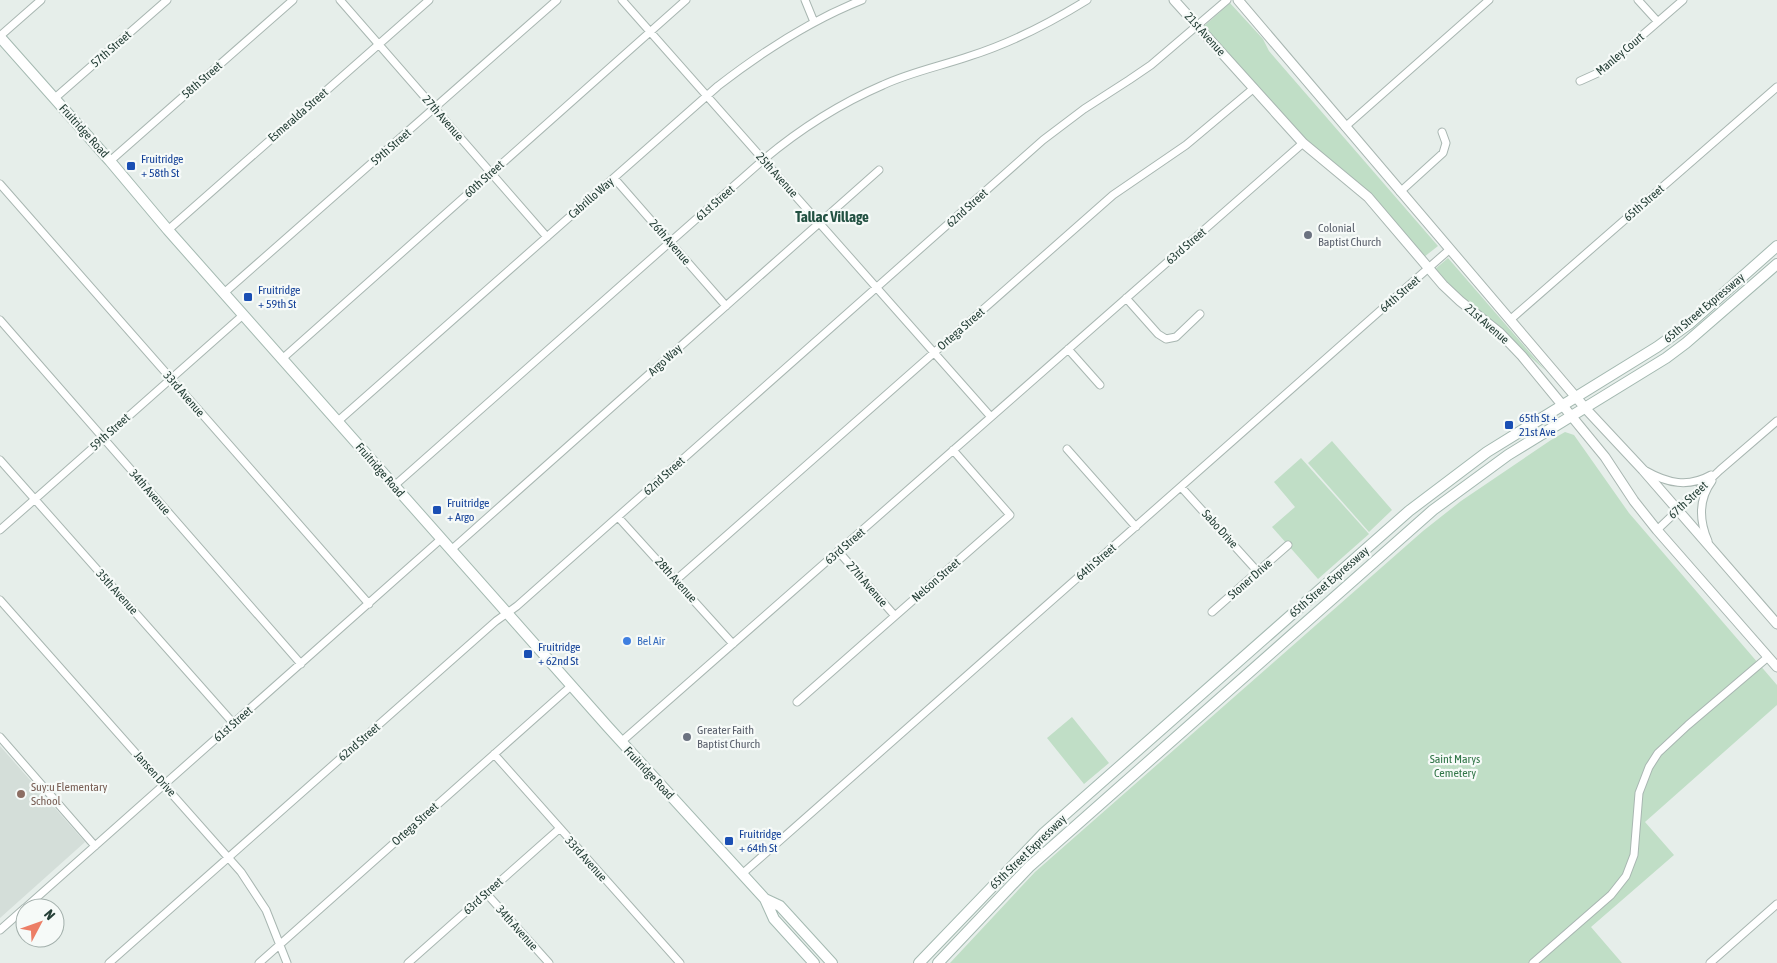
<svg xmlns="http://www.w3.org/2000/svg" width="1777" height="963" viewBox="0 0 1777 963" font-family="'Asap Condensed',sans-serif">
	<rect width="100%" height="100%" fill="#e6eeea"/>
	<path fill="#d4ded9" d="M0,746L85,842L0,918Z"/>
	<path fill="#c0dec6" d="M1230,3L1263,39L1269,51L1438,246L1424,257L1371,196L1345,171L1306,141L1203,27Z
		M1448,258L1545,370L1446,283L1434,270Z
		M1565,432L1574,435L1629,513L1777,685V705L1645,822L1674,855L1591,927L1622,963H950L1035,872L1423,531L1461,501L1551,440Z
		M1332,441L1392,510L1369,532L1308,463Z
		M1301,458L1369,534L1318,579L1272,527L1295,507L1274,482Z
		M1072,717L1109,763L1084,784L1047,738Z"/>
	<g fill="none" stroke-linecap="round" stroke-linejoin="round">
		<g stroke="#a8b6b1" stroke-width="9">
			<path id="minor" d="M340,0L547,237
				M622,0L991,417
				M805,0L814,22
				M1638,0L1658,22
				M0,36L41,0
				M1580,81L1600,72L1683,0
				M55,98L167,0
				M1345,127L1489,0
				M110,161L293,0
				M614,178L726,306
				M0,184L369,604
				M1400,192L1443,153L1446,143L1442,132
				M168,230L429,0
				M224,293L557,0
				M1126,298L1158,334L1166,339L1176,337L1200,314
				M1511,319L1777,87
				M0,320L301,664
				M1068,349L1100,385
				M282,359L686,0
				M337,422L718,86C762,52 809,21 862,0
				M1067,449L1136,527
				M0,460L234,724
				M1646,471C1667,483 1688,488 1711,475
				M394,486L763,160C800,129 839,104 883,85C911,72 941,66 970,56C1011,43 1050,23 1087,0
				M1181,487L1258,572
				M618,517L733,644
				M0,530L243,315
				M1657,530L1720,470L1777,421
				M1708,541C1699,520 1698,500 1712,481
				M451,550L879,170
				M838,551L895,616
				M676,580L1113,195L1186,145L1254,88
				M0,600L241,872L266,910L287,963
				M1212,612L1288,545
				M797,702L1010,515L953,450
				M0,737L95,846
				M621,742L1303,143
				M494,754L680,963
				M742,874L1450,249
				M486,893L549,963
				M25,908L441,539
				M0,930L25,908
				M109,963L496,621L517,606L1043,140L1084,109L1129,80L1151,65L1227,0
				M259,963L571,686
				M408,963L559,829
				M1533,963L1611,895L1626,876L1634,855L1639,793L1649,767L1658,753L1688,725L1768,657
				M1710,963L1777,904"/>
		</g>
		<g stroke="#a8b6b1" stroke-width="11">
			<path id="tertiary" d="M1174,0L1303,143L1368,197L1443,285L1460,301L1500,333L1522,356L1605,457L1634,501L1657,530L1777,667
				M1238,0L1586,409L1643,470L1777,624"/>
		</g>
		<g stroke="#a4b9b1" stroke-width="12">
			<path id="secondary" d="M0,37L110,161L168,230L608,727L765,899L774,919L814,963
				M765,899L780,906L832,963
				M919,963L1044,833L1409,511L1487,452L1657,347L1689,324L1777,246
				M938,963L1029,867L1054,845L1433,510L1508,455L1666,358L1686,343L1777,264"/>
		</g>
		<use href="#minor" stroke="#fff" stroke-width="7"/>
		<use href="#tertiary" stroke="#fff" stroke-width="9"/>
		<use href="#secondary" stroke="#fff" stroke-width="10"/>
	</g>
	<g fill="#1a4fb4" stroke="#f6faf8" stroke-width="2">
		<rect x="126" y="161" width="10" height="10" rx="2.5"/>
		<rect x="243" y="292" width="10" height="10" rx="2.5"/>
		<rect x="1504" y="420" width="10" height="10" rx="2.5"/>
		<rect x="432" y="505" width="10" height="10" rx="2.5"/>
		<rect x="523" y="649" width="10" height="10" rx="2.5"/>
		<rect x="724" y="836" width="10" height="10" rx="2.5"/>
	</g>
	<g fill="#6b7280" stroke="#f6faf8" stroke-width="2">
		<circle cx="1308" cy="235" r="5"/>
		<circle cx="687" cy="737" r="5"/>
	</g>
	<circle fill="#3f7fe0" stroke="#f6faf8" stroke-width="2" cx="627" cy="641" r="5"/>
	<circle fill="#8d6e63" stroke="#f6faf8" stroke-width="2" cx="21" cy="794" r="5"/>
	<g text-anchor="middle" stroke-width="4.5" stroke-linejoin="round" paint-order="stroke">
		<g font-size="12" fill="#253f37" stroke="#f6faf8">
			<text transform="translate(1205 34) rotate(48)" y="4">21st Avenue</text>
			<text transform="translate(111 49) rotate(-41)" y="4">57th Street</text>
			<text transform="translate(1620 54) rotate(-40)" y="4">Manley Court</text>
			<text transform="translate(202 80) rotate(-41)" y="4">58th Street</text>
			<text transform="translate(298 115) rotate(-41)" y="4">Esmeralda Street</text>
			<text transform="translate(443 118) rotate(49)" y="4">27th Avenue</text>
			<text transform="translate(84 131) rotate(48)" y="4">Fruitridge Road</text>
			<text transform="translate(391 147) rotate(-41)" y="4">59th Street</text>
			<text transform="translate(777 175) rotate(48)" y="4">25th Avenue</text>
			<text transform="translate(484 179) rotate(-42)" y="4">60th Street</text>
			<text transform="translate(591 198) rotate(-41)" y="4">Cabrillo Way</text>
			<text transform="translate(715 203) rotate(-41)" y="4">61st Street</text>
			<text transform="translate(1644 203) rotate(-41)" y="4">65th Street</text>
			<text transform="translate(967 208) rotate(-42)" y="4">62nd Street</text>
			<text transform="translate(670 242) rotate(49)" y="4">26th Avenue</text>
			<text transform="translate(1186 246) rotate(-41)" y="4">63rd Street</text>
			<text transform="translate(1400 294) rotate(-41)" y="4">64th Street</text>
			<text transform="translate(1704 308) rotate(-40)" y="4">65th Street Expressway</text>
			<text transform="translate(1487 324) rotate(41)" y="4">21st Avenue</text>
			<text transform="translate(961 329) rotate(-41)" y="4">Ortega Street</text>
			<text transform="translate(665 360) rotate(-42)" y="4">Argo Way</text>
			<text transform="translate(184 394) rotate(49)" y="4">33rd Avenue</text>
			<text transform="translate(110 432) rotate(-42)" y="4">59th Street</text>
			<text transform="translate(380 470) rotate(49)" y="4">Fruitridge Road</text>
			<text transform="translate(664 476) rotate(-42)" y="4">62nd Street</text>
			<text transform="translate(150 492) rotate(49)" y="4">34th Avenue</text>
			<text transform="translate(1688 500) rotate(-43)" y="4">67th Street</text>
			<text transform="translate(1220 529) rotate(48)" y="4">Sabo Drive</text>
			<text transform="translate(845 546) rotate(-41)" y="4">63rd Street</text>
			<text transform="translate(1096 562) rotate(-41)" y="4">64th Street</text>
			<text transform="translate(1250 579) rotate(-41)" y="4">Stoner Drive</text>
			<text transform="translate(676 580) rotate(48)" y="4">28th Avenue</text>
			<text transform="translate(936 580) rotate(-41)" y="4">Nelson Street</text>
			<text transform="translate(1329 582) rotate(-41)" y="4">65th Street Expressway</text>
			<text transform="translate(867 584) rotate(49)" y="4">27th Avenue</text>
			<text transform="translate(117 592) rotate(48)" y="4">35th Avenue</text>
			<text transform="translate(233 724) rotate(-41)" y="4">61st Street</text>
			<text transform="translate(359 742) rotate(-41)" y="4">62nd Street</text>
			<text transform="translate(649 773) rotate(47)" y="4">Fruitridge Road</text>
			<text transform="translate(155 774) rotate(48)" y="4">Jansen Drive</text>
			<text transform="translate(415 824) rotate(-42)" y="4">Ortega Street</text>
			<text transform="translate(1028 852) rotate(-44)" y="4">65th Street Expressway</text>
			<text transform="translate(586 859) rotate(48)" y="4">33rd Avenue</text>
			<text transform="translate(483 896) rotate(-42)" y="4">63rd Street</text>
			<text transform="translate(517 928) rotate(48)" y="4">34th Avenue</text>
		</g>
		<g font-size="12" fill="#164399" stroke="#f6faf8" text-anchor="start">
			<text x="141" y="163">Fruitridge<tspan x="141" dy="14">+ 58th St</tspan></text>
			<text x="258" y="294">Fruitridge<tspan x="258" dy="14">+ 59th St</tspan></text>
			<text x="1519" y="422">65th St +<tspan x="1519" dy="14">21st Ave</tspan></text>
			<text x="447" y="507">Fruitridge<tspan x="447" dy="14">+ Argo</tspan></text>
			<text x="538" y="651">Fruitridge<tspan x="538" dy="14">+ 62nd St</tspan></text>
			<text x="739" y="838">Fruitridge<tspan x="739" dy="14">+ 64th St</tspan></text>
		</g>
		<g font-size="12" fill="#5b616d" stroke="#f6faf8" text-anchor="start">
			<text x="1318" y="232">Colonial<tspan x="1318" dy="14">Baptist Church</tspan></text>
			<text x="697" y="734">Greater Faith<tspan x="697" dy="14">Baptist Church</tspan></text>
		</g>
		<g font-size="12" fill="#366cbe" stroke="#f6faf8" text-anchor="start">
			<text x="637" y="645">Bel Air</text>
		</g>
		<g font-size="12" fill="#317547" stroke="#f6faf8">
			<text x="1455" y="763">Saint Marys<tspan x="1455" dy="14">Cemetery</tspan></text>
		</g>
		<g font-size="12" fill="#785e54" stroke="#f6faf8" text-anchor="start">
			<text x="31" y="791">Suy:u Elementary<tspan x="31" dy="14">School</tspan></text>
		</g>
		<g font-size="15" font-weight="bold" fill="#225142" stroke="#f6faf8">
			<text x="832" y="222">Tallac Village</text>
		</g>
	</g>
	<g transform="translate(40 923) rotate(49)"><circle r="24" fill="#f6faf8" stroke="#a2afab"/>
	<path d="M0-4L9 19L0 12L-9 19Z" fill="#ec7e66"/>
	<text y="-8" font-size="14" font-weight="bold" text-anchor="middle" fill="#253f37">N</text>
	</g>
</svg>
